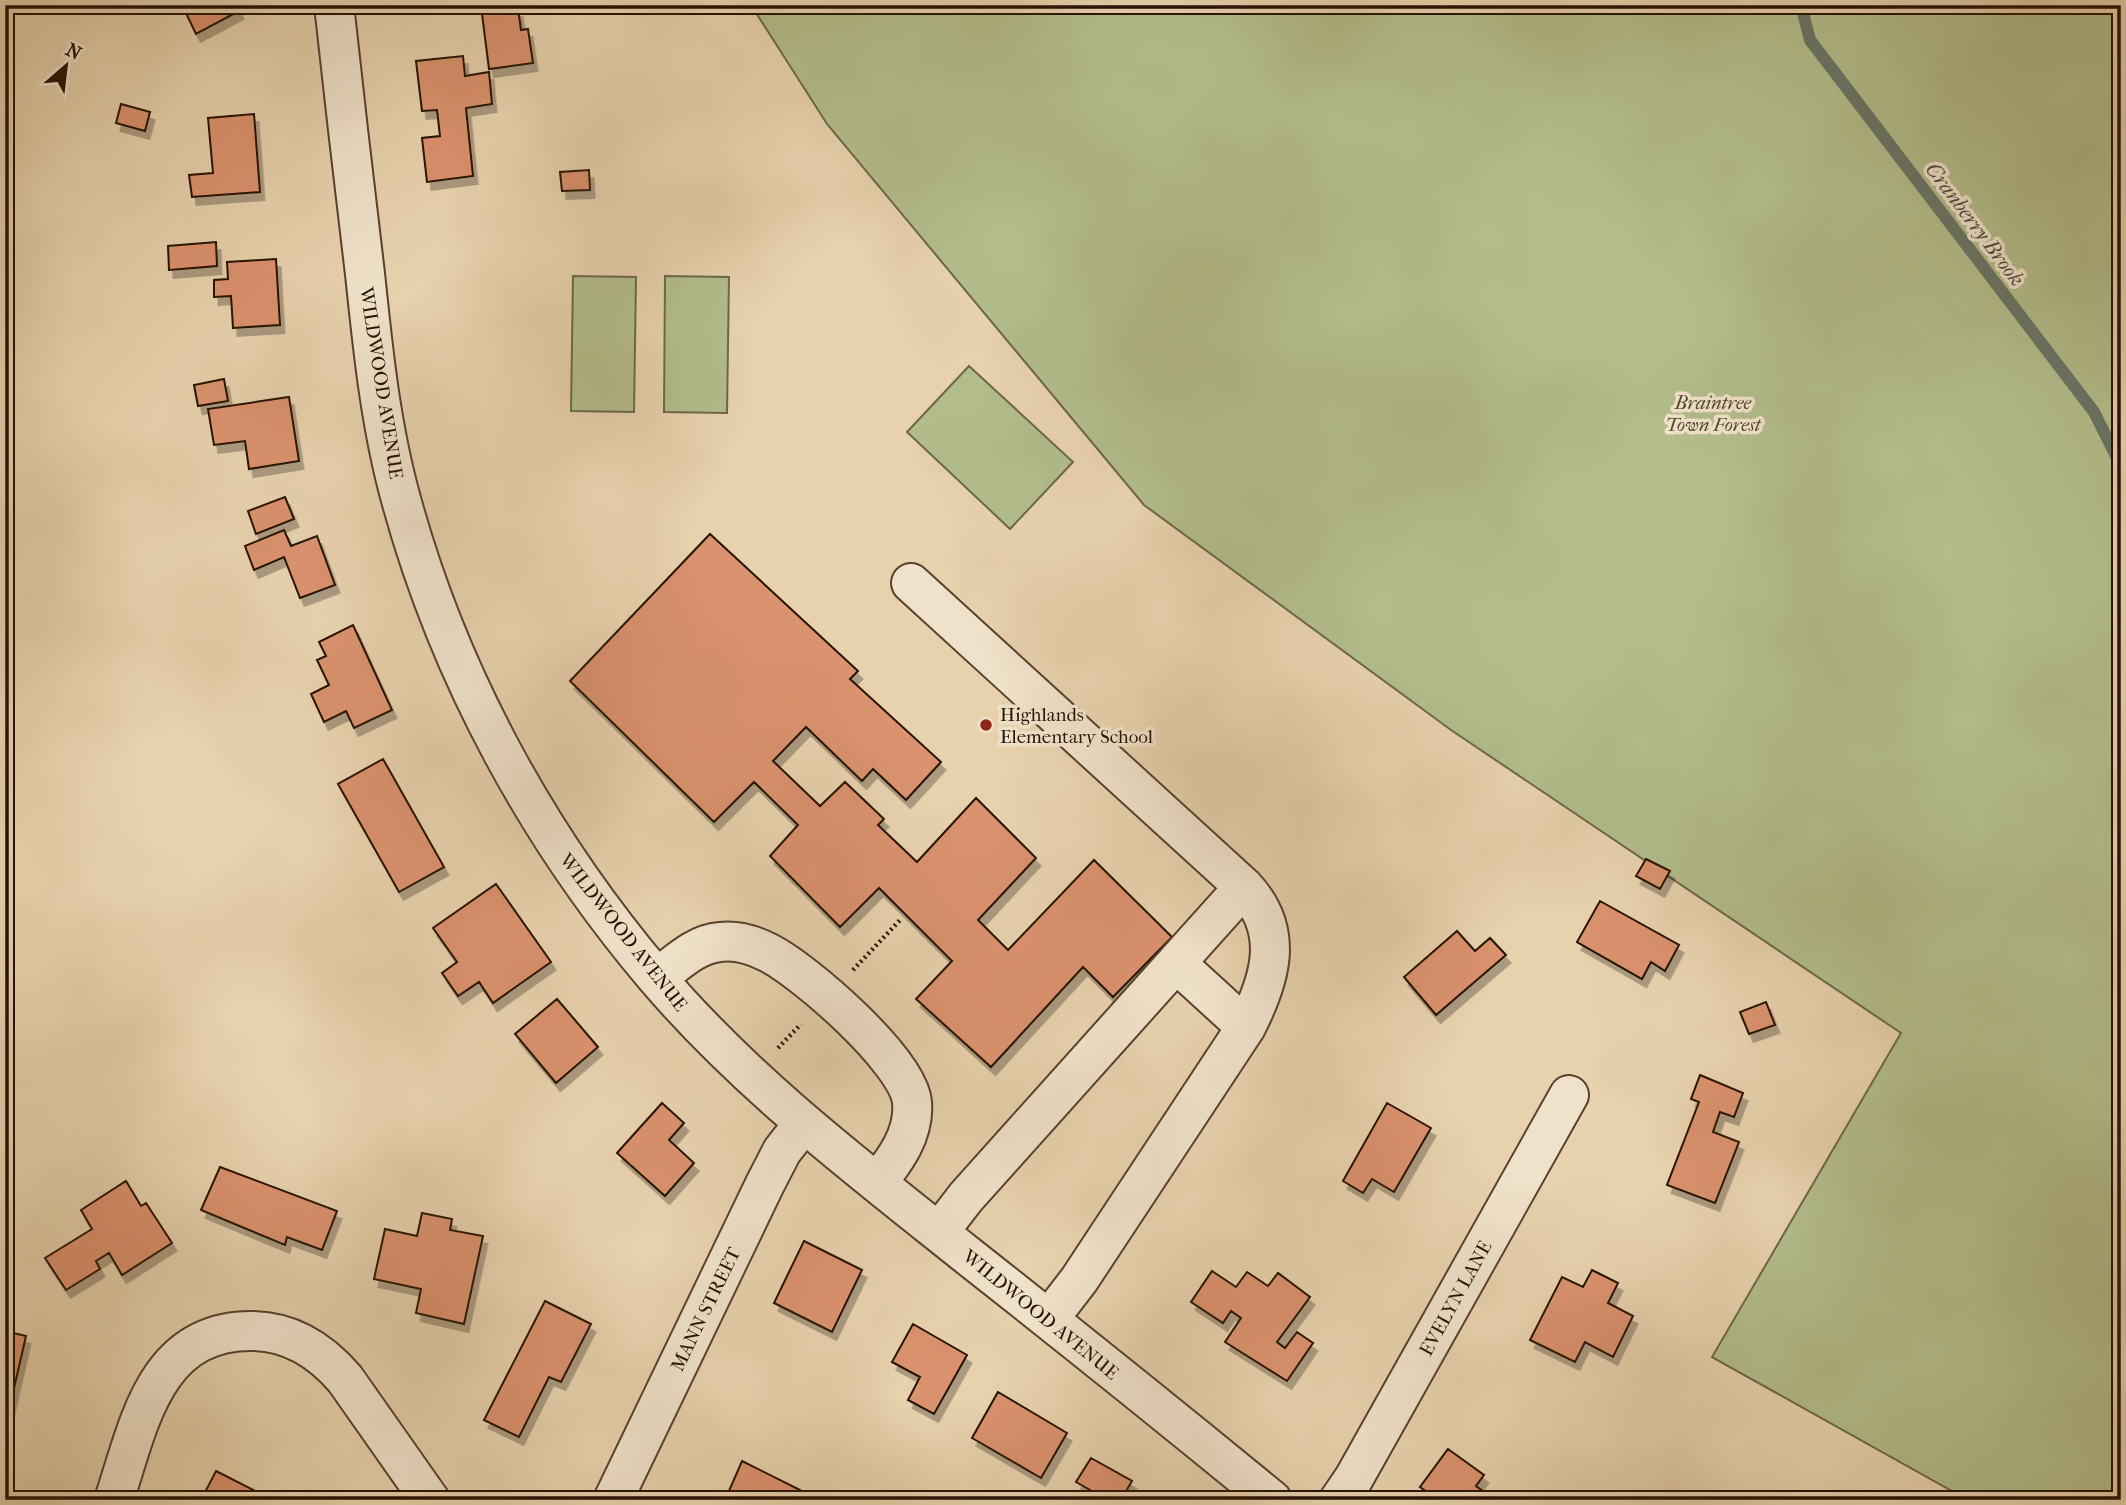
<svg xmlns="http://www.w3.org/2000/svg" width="2126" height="1505" viewBox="0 0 2126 1505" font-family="'IM FELL French Canon',serif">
	<defs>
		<filter id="shadow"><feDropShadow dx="4.5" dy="8" stdDeviation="0" flood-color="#0004"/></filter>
	</defs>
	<rect width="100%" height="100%" fill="#e8d2ae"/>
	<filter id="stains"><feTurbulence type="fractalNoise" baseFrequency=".00286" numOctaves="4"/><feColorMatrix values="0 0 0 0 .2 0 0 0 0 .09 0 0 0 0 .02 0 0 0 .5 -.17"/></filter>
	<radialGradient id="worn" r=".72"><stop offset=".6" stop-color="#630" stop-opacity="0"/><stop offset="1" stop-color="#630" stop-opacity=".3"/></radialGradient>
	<path fill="#b3bd8c" stroke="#6c6848" stroke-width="2" d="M751,5H2121V1500H1968L1712,1357L1901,1033L1451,730L1144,505L827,124Z
		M573,276L636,277L634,412L571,411Z
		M665,276L729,277L727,413L664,412Z
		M969,366L1073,462L1010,529L907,432Z"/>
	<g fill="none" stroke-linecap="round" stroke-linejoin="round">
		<path stroke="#697668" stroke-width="12" d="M1801,5L1810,40L2094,412L2121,466"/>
	</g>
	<path fill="#db926e" stroke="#251205" stroke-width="2" filter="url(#shadow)" d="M182,5H236L239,11L196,34Z
		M518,9L521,30L528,29L533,63L489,69L482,14Z
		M463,56L465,76L489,72L492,104L466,108L473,176L427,182L422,138L440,136L437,110L422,111L416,61Z
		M121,104L150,112L145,131L116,123Z
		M254,114L260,192L192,197L189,175L213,173L208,118Z
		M589,170L590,190L562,191L560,172Z
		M216,242L217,266L169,270L168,246Z
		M276,259L280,325L233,328L231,296L214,297V280L228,279L227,262Z
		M224,379L228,401L198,406L194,385Z
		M289,397L299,461L249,469L245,441L214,445L208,409Z
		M285,497L294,519L256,534L248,511Z
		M284,530L291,546L317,536L335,585L300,598L284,557L254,570L245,546Z
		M710,534L858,671L850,679L941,762L906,800L873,769L862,781L806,727L773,761L820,806L845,782L884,819L878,825L917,862L976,798L1036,858L978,920L1008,950L1094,860L1172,937L1113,997L1083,967L991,1067L916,999L952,961L879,888L840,927L770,856L798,825L754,782L714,822L570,681Z
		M353,625L392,710L354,728L346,711L324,722L311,694L329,685L317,660L326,656L319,642Z
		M383,759L444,867L399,892L338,784Z
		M1646,859L1670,871L1660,889L1636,876Z
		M496,884L551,962L493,1003L479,982L458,996L442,973L457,962L433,928Z
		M1600,901L1679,945L1665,971L1651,962L1642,979L1577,942Z
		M1457,931L1475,951L1490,938L1506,955L1436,1015L1404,977Z
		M557,999L598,1047L556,1083L515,1034Z
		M1766,1002L1775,1025L1749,1034L1740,1012Z
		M1700,1075L1743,1093L1734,1117L1720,1112L1713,1132L1739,1142L1715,1203L1667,1185L1699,1102L1691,1099Z
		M662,1103L684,1123L669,1140L694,1163L665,1196L617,1153Z
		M1387,1103L1431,1128L1394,1192L1372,1179L1363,1193L1343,1181Z
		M220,1167L337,1211L322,1250L287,1237L285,1245L201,1210Z
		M126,1181L141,1206L146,1203L172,1243L122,1275L109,1253L96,1261L100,1269L66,1290L45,1258L92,1229L81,1210Z
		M422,1213L452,1219L450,1230L483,1236L464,1324L416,1313L421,1289L374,1279L385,1229L417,1236Z
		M804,1241L862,1270L832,1332L774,1303Z
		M1592,1270L1618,1283L1608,1303L1633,1316L1613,1357L1585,1342L1575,1362L1530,1340L1562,1277L1583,1287Z
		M1212,1271L1236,1287L1247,1272L1268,1286L1278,1273L1310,1297L1277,1342L1285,1348L1297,1332L1313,1343L1287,1381L1225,1342L1241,1318L1231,1311L1223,1323L1191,1302Z
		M545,1301L591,1324L561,1382L549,1377L519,1437L484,1420Z
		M913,1324L967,1355L934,1414L908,1400L920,1377L892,1362Z
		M5,1331L26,1336L6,1423H5Z
		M998,1392L1067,1433L1041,1478L972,1438Z
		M1448,1449L1484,1475L1476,1486L1495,1500H1438L1420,1487Z
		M1091,1458L1132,1481L1121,1500H1084L1090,1490L1076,1482Z
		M742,1461L800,1490L795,1500H725Z
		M216,1471L273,1500H201Z"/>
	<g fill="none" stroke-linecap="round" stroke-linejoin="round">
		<g stroke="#56422f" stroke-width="42">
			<path id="minor" d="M334,5C344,95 354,184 365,274C373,351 381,429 402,503C450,677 539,839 655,976C746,1083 858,1168 967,1255C1070,1336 1171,1417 1272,1500
				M911,583L1244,887C1285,931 1271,978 1246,1027L1079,1280L1049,1319
				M1176,963L1246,1027
				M657,978C676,964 695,944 720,942C735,940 753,945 767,952C804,970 908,1061 912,1102C915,1134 895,1160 877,1183
				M939,1232L966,1197L1244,887
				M114,1500C139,1425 154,1329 254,1331C292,1332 321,1351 345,1379L430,1500
				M613,1500L765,1184L782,1151L804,1123
				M1339,1500L1354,1478L1569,1095"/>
		</g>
		<path stroke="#251205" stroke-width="4.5" stroke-dasharray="2 3.5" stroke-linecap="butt" d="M853,970L900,920
			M778,1048L801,1024"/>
		<use href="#minor" stroke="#f0e2ca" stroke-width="38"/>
	</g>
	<circle fill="#8f2418" stroke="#f0e2ca" stroke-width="2.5" cx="986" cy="725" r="7"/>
	<g text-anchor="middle" stroke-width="7" stroke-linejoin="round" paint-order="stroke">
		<g font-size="19" fill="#251205" stroke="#f0e2ca">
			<text transform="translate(382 383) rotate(81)" y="7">WILDWOOD AVENUE</text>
			<text transform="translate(624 932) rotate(52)" y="7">WILDWOOD AVENUE</text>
			<text transform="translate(1455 1298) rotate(-61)" y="7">EVELYN LANE</text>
			<text transform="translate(705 1309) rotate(-64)" y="7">MANN STREET</text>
			<text transform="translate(1041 1314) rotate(39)" y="7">WILDWOOD AVENUE</text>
		</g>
		<g font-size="19" font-style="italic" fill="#50452e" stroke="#f0e2ca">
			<text x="1713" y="409">Braintree<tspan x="1713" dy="22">Town Forest</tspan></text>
		</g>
		<g font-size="19" fill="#251205" stroke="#f0e2ca" text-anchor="start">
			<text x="1000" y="721">Highlands<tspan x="1000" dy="22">Elementary School</tspan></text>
		</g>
		<g font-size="21" font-style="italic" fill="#4d4c3f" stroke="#f0e2ca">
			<text transform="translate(1975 224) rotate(53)" y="7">Cranberry Brook</text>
		</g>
	</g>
	<rect width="2126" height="1505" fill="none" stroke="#e8d2ae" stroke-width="28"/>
	<rect x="7" y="7" width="2112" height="1491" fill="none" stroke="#251205" stroke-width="3.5"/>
	<rect x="14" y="14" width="2098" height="1477" fill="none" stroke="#251205" stroke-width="2"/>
	<g transform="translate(66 66) rotate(28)" stroke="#f0e2ca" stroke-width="5" paint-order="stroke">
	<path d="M0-5L12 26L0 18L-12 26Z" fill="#251205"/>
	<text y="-10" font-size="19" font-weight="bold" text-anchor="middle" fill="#251205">N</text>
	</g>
	<rect width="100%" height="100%" filter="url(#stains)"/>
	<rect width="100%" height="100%" fill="url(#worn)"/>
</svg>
